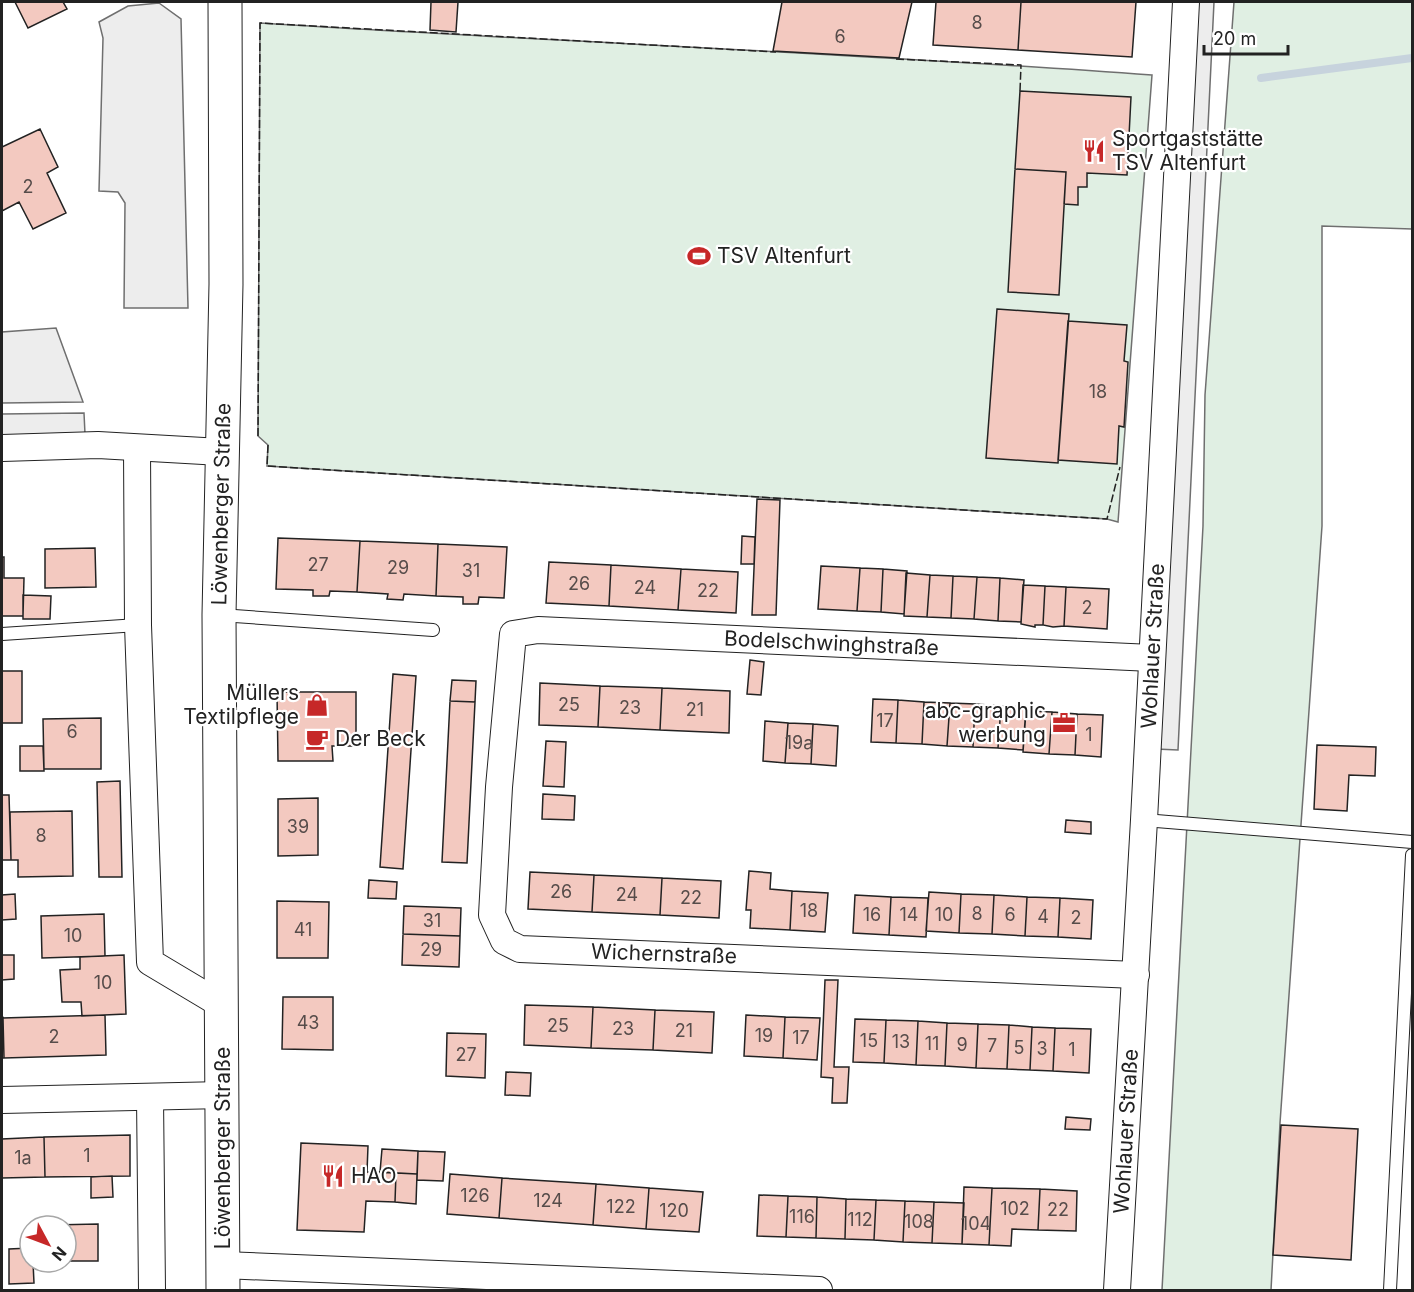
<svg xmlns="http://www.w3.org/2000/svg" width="1414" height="1292" viewBox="0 0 1414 1292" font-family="Inter,sans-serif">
	<rect width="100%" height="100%" fill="#fff"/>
	<path fill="#e0efe3" stroke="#6f6f6f" stroke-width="1.5" d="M1234,2H1412V229L1322,226V526L1280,1123L1271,1290H1162L1203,526L1205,395Z
		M260,23C557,42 855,53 1152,75L1118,522L1107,519L267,466L268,445L258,436Z"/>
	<path fill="#ededed" stroke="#6f6f6f" stroke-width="1.5" d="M1192,2H1214L1178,750L1156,749Z
		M159,3L181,19L188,308H124L125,203L118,192L99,191L103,38L99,22L128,6Z
		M56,328L83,402L2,403V332Z
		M84,413L85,434L2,435V414Z"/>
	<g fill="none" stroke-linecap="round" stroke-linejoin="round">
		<path stroke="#c7d3dd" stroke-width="8" d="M1261,78L1412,58"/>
	</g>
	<path fill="#f3c9c0" stroke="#222" stroke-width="1.5" d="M15,2H63L67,9L28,28Z
		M431,2H458L456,32L430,30Z
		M782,2H912L899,58L773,51Z
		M936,2H1021L1018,50L933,45Z
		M1021,2H1136L1132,57L1018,50Z
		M1020,91L1131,97L1127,175L1087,173V187H1078V205L1064,204L1066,172L1015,169Z
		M40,129L58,167L47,173L66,213L33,229L19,202L2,211V147Z
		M1015,169L1066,172L1059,295L1008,292Z
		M997,309L1069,314L1058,463L986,458Z
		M1068,321L1127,325L1124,361L1128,362L1124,427L1119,426L1117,464L1058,460Z
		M757,499L780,500L776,615H752Z
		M742,536L755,537L754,564H741Z
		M278,538L360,541L357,592L330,591L329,596H313V590L276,589Z
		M360,541L438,544L436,596L404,594L403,600L387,599L388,594L357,592Z
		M438,544L507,547L504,598L479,597L478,604H463V597L436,596Z
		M95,548L96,587L45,588V549Z
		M2,557H4V578H24L23,616H2Z
		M549,562L611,565L609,606L546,603Z
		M611,565L681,569L678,610L609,606Z
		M821,566L860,568L857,611L818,609Z
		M860,568L883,569L881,612L857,611Z
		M681,569L738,572L736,613L678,610Z
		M883,569L907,571L904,614L881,612Z
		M906,573L930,575L927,617L904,616Z
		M930,575L953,576L951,618L927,617Z
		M953,576L977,577L974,619L951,618Z
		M977,577L1000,578L998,621L974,619Z
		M1000,578L1024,580L1021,622L998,621Z
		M1023,585L1045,586L1043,625H1035V627L1021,624Z
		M1045,586L1066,587L1064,626L1053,627L1043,625Z
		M1066,587L1109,589L1107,629L1064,626Z
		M23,595L51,596L50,619H23Z
		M750,660L764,662L761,695L747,694Z
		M2,671H22V723H2Z
		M393,674L416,676L403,869L380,867Z
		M452,680L476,681L475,702L450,701Z
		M540,683L600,686L598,727L539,725Z
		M600,686L662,688L660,730L598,727Z
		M662,688L730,691L729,733L660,730Z
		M277,692H356V746H332L333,761H278Z
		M873,699L898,700L896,743L871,742Z
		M898,700L924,702L922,744L896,743Z
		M450,701L475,702L467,863L442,862Z
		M924,702L950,703L947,746L922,744Z
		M950,703L975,704L973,747L947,746Z
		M975,704L1001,706L998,748L973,747Z
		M1001,706L1026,707L1023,750L998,748Z
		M1026,711L1052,712L1049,754L1023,752Z
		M1052,712L1077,714L1075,755L1049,754Z
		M1077,714L1103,715L1101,757L1075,755Z
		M101,718V769H44L43,719Z
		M765,721L788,723L785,763L763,761Z
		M788,723L813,724L811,764L785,763Z
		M813,724L838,726L836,766L811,764Z
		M546,741L566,742L564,787L543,786Z
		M1317,745L1376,747L1375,776L1349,775L1347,811L1314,809Z
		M20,746H43L44,771H20Z
		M120,781L122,877H99L97,782Z
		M543,794L575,796L574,820L542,819Z
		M2,795H9L11,860H2Z
		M318,798V855L278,856V799Z
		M72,811L73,876L18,877V860H11L10,812Z
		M1066,820L1091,822V834L1065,832Z
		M749,871L771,873L770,889L792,891L790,930L750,928L751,910H746Z
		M530,872L594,875L592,912L528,909Z
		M594,875L662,878L660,915L592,912Z
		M662,878L721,881L719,918L660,915Z
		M369,880L397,882L396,899L368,898Z
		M792,891L828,893L825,932L790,930Z
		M929,892L961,894L959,933L926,931Z
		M15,894L16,919L2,920V895Z
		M961,894L994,895L992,934L959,933Z
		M855,895L891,897L889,935L853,933Z
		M994,895L1027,897L1025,936L992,934Z
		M891,897L928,898L926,937L889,935Z
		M1027,897L1060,898L1058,937L1025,936Z
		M1060,898L1093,900L1091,939L1058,937Z
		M277,901L329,902L328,958H277Z
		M404,906L461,908L460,936L403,934Z
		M104,914L105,956L42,958L41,916Z
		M403,934L460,936L459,967L402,965Z
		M2,955H14V979L2,980Z
		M124,955L126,1014L82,1016L81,1002H62L60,970L80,969V957Z
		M825,980H838L834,1067H849L847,1103H832L833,1078L821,1077Z
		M283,997H333V1050L282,1049Z
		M525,1005L593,1007L591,1048L524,1045Z
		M593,1007L655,1010L653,1050L591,1048Z
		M655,1010L714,1012L712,1053L653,1050Z
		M105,1015L106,1055L4,1058L3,1018Z
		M746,1015L785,1017L783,1058L744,1056Z
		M785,1017L820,1018L817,1060L783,1058Z
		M3,1018L4,1058H2V1019Z
		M855,1019L886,1020L884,1063L853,1062Z
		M886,1020L918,1021L916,1065L884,1063Z
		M918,1021L947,1023L945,1066L916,1065Z
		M947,1023L978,1024L976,1068L945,1066Z
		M978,1024L1009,1025L1007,1069L976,1068Z
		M1009,1025L1032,1027L1030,1070L1007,1069Z
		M1032,1027L1055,1028L1053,1071L1030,1070Z
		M1055,1028L1091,1029L1089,1073L1053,1071Z
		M447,1033L486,1034L485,1078L446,1076Z
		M506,1072L531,1073L530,1096L505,1095Z
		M1066,1117L1091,1119L1090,1130L1065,1129Z
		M1281,1125L1358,1129L1351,1260L1273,1255Z
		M130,1135V1176L45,1177L44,1137Z
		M44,1137L45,1177L2,1178V1139Z
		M301,1143L368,1146L367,1172L396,1173L395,1202L366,1201L364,1232L297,1230Z
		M382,1149L418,1151L417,1174L380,1172Z
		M418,1151L445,1152L443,1181L417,1180Z
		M396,1173L417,1174L416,1204L395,1202Z
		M450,1174L502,1178L499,1218L447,1214Z
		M112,1176L113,1197L91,1198V1177Z
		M502,1178L596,1184L593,1225L499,1218Z
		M596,1184L649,1188L646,1229L593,1225Z
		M964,1187L992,1188L989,1245L962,1244Z
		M649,1188L703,1192L699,1232L646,1229Z
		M992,1188L1040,1189L1038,1230L1012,1229L1011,1246L989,1245Z
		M1040,1189L1077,1191L1076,1231L1038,1230Z
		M759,1195L788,1196L786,1237L757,1236Z
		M788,1196L817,1197L816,1238L786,1237Z
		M817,1197L846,1199L845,1239L816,1238Z
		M846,1199L876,1200L874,1240L845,1239Z
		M876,1200L905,1201L903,1242L874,1240Z
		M905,1201L934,1202L932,1243L903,1242Z
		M934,1202L964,1203L962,1244L932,1243Z
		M98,1224V1261H66V1226L52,1225Z
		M30,1248V1262H33L34,1283L9,1284V1249Z"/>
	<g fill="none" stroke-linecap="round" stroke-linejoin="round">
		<g stroke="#222" stroke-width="14">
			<path id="lane" d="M220,615L433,630
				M2,634L138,625
				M1144,820L1412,842
				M1390,1290L1412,855"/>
		</g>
		<g stroke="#222" stroke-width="28">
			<g id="street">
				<path d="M2,448L98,445L221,452"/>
				<path d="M137,448L138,625L150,962L222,1005"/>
				<path id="s1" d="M1136,975L520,949L504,941L492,915L499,787L513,634L538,630L1152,658"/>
				<path d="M150,1097L152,1290"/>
				<path d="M2,1100L223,1095"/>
				<path d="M223,1265L819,1290"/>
				<path id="s2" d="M1117,1290L1144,820L1186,2"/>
			</g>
		</g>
		<g stroke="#222" stroke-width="35">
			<g id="secondary">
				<path id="s3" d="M223,1290L219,615L226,284L225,2"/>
			</g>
		</g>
		<use href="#lane" stroke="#fff" stroke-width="12"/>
		<use href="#street" stroke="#fff" stroke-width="26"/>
		<use href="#secondary" stroke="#fff" stroke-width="33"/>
		<path stroke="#222" stroke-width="1.5" stroke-dasharray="8 3" stroke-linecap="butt" d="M896,59L1021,65L1020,91
			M258,436L260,23L776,52
			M268,445L267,466L1107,519L1120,467"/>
	</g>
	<defs>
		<g id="restaurant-bare" transform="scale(1.8)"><path d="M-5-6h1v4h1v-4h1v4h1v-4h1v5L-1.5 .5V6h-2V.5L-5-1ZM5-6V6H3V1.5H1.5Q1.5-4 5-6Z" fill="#c62828" stroke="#fff" stroke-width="2.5" paint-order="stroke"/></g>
		<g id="stadium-bare" transform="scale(1.8)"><path d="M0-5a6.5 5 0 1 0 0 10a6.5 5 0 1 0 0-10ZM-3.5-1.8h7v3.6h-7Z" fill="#c62828" stroke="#fff" stroke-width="2.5" paint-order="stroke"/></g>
		<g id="shop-bare" transform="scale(1.8)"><path d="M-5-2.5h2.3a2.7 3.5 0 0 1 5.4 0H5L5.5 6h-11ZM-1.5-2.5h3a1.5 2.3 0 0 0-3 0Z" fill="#c62828" stroke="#fff" stroke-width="2.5" paint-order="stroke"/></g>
		<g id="office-bare" transform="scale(1.8)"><path d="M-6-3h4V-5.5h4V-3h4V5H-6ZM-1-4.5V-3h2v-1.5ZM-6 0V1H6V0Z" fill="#c62828" stroke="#fff" stroke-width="2.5" paint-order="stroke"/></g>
		<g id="cafe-bare" transform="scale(1.8)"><path d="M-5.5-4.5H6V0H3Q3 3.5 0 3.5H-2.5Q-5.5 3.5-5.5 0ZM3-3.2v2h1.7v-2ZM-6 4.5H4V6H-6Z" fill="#c62828" stroke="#fff" stroke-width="2.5" paint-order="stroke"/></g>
	</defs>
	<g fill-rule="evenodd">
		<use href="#restaurant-bare" x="1094" y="151"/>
		<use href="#stadium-bare" x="699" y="256"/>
		<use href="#shop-bare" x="317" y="705"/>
		<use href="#office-bare" x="1064" y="723"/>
		<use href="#cafe-bare" x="317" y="739"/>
		<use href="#restaurant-bare" x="333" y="1176"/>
	</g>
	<g text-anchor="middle" stroke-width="4.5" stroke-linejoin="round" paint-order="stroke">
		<g font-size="18" fill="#564c4a">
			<text x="977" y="29">8</text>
			<text x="840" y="43">6</text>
			<text x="28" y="193">2</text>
			<text x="1098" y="398">18</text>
			<text x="318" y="571">27</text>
			<text x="398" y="574">29</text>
			<text x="471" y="577">31</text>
			<text x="579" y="590">26</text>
			<text x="645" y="594">24</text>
			<text x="708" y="597">22</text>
			<text x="1087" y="614">2</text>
			<text x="569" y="711">25</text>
			<text x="630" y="714">23</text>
			<text x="695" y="716">21</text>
			<text x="885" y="727">17</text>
			<text x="72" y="738">6</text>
			<text x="1089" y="741">1</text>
			<text x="799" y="749">19a</text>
			<text x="298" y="833">39</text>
			<text x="41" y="842">8</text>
			<text x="561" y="898">26</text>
			<text x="627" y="901">24</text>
			<text x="691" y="904">22</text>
			<text x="809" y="917">18</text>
			<text x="977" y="920">8</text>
			<text x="872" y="921">16</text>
			<text x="909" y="921">14</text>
			<text x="944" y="921">10</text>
			<text x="1010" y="921">6</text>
			<text x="1043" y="923">4</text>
			<text x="1076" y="924">2</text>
			<text x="432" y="927">31</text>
			<text x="303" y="936">41</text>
			<text x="73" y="942">10</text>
			<text x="431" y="956">29</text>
			<text x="103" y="989">10</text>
			<text x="308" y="1029">43</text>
			<text x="558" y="1032">25</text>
			<text x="623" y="1035">23</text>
			<text x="684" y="1037">21</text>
			<text x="764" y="1042">19</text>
			<text x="54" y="1043">2</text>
			<text x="801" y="1044">17</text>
			<text x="869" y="1047">15</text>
			<text x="901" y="1048">13</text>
			<text x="932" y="1050">11</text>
			<text x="962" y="1051">9</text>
			<text x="992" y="1052">7</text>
			<text x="1019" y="1054">5</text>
			<text x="1042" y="1055">3</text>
			<text x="1072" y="1056">1</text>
			<text x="466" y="1061">27</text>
			<text x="87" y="1162">1</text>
			<text x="23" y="1164">1a</text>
			<text x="475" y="1202">126</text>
			<text x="548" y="1207">124</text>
			<text x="621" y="1213">122</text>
			<text x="1015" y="1215">102</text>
			<text x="1058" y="1216">22</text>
			<text x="674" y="1217">120</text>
			<text x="802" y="1223">116</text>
			<text x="860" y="1226">112</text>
			<text x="919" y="1228">108</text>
			<text x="976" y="1230">104</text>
		</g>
		<g font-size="21" fill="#222" stroke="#fff" text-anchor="start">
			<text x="1112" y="146">Sportgaststätte<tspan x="1112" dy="24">TSV Altenfurt</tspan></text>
			<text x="717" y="263">TSV Altenfurt</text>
			<text x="299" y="700" text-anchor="end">Müllers<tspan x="299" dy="24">Textilpflege</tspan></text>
			<text x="1046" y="718" text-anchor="end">abc-graphic<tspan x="1046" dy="24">werbung</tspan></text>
			<text x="335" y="746">Der Beck</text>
			<text x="351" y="1183">HAO</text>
		</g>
		<g font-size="21" fill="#222" stroke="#fff">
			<text dy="7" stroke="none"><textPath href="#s3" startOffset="786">Löwenberger Straße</textPath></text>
			<text dy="7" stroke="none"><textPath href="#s1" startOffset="1264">Bodelschwinghstraße</textPath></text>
			<text dy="7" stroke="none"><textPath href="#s2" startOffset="645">Wohlauer Straße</textPath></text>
			<text transform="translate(664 954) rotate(2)" y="7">Wichernstraße</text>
			<text dy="7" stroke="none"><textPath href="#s2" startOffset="159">Wohlauer Straße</textPath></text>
			<text transform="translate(223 1148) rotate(-90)" y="7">Löwenberger Straße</text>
		</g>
	</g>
	<rect width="1414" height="1292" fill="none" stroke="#222222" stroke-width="6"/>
	<g transform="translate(48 1244) rotate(131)"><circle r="28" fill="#ffffff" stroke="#a7a7a7" stroke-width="1.5"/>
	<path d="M0-4.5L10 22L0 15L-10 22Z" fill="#c62828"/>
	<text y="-9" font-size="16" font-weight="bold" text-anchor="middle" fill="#222222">N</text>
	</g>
	<path d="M1204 45v9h84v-9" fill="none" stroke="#222222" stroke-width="3"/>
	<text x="1213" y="45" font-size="18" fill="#222222" stroke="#ffffff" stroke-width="4.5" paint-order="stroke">20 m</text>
</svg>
